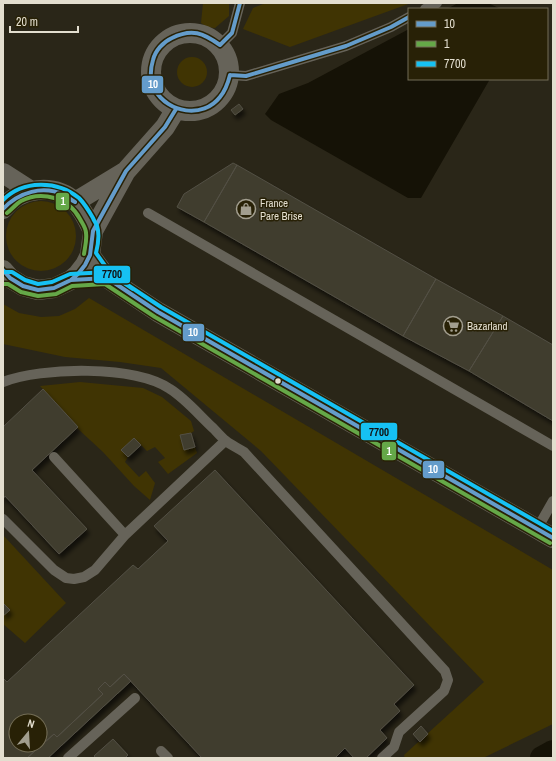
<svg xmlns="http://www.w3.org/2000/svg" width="556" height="761" viewBox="0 0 556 761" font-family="'Archivo Narrow',sans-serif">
	<defs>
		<filter id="shadow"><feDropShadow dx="2.5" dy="4.5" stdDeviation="2" flood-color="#0009"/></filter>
	</defs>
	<rect width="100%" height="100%" fill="#2a2618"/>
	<path fill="#403403" d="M203,3H229V16L215,28L207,27L201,23Z
		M266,3H411L290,47L243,29L253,8Z
		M177 72a15 15 0 1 1 30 0a15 15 0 1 1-30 0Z
		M6 236a35 35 0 1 1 70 0a35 35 0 1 1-70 0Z
		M89,298L553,570V724L483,758H405L404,755L484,682L261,451L161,368L120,362L65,357L3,344V304L19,313L41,317L59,316L75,309Z
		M80,382L143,388L162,397L191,421L194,431L191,433L180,436L184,450L195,447L197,453L168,474L158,462L165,458L155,447L147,451L134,438L122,449L128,457L125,462L139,477L146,471L155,483L150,500L134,486L103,452L77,428L78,427L40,386Z
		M3,535L66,603L25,643L3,624Z"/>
	<path fill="#151206" d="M458,3H488L501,9H447Z
		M409,29V79H490L421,198H408L271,120L265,114L279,94L308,83Z"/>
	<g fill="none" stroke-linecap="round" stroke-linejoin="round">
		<path stroke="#151206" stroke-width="24" d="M542,758L553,752"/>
	</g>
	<path fill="#3f3c2f" stroke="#535044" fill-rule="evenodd" filter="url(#shadow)" d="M239,104L243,109L235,115L231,110Z
		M233,163L237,165L204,222L177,207L184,194Z
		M237,165L436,279L403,336L204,222Z
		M436,279L503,316L469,371L403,336Z
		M503,316L553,345V421L469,371Z
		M43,389L78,427L32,470L87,529L59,554L5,496L3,499V427Z
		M191,433L195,447L184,450L180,435Z
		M134,438L141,445L128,457L121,450Z
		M215,470L414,685L394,704L400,711L380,730L387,738L366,758H354L345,748L335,758H202L124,674L110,687L105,682L98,689L103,694L57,737L54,734L27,758H3V678L7,682L133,565L138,569L168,541L154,526ZM16,721H40V745H16Z
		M4,604L10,610L3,616V605Z
		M124,674L131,681L48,758H27L54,734L57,737L103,694L98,689L105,682L110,687Z
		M421,726L428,734L420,742L413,734Z
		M113,739L128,755L125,758H96L94,756Z"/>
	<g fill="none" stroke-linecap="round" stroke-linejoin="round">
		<path stroke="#666359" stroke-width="10" d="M425,9L437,3
			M220,45L232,33L240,3
			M230,75L246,76L346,46L391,27L409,17
			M148,213L553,446
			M3,382C41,367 136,365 170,389C186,399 199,415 213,428C217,432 221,437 226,441C231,445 238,448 244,452L445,671L448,680L444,691L399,732L394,747L382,758
			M54,457L125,535
			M3,519L54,570L66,578L74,579L84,577L95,570L125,535L225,441
			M537,529L553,501
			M161,751L168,758
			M68,758L135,698"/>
		<path stroke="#666359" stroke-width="20" d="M151 72a39 39 0 1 1 78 0a39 39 0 1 1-78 0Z
			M3,173L31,191
			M75,202L126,171
			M3,209C20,187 54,183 75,202C83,210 88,221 93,231
			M90,255L107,278L158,312L553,538
			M3,270L10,278L23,286L38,290L54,288L71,280L78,274L85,265L90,255L93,231L126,171L165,127L176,109"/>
		<g stroke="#282106" stroke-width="7">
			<path id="bus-1" d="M220,45C203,33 192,28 172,38C163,42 155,51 153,60C150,70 150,81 155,90C168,113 203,119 220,97C225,91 228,83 230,75
				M220,45L232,33L240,3
				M230,75L246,76L346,46L391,27L409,17
				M3,209C19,192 43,185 64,195C68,197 71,200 75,202
				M3,270L10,278L23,286L38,290L54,288L71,280L78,274L85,265L90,255L93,231L126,171L165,127L176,109
				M71,280L107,278L158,312L553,538"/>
		</g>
		<g stroke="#282106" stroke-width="7">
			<path id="bus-2" d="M7,213C12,209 16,204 21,201C42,190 69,198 80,219C82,223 86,228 86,233C87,240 85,247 84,254
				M3,284H8L21,292L38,296L56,294L72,286L105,284L155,317L550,543"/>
		</g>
		<g stroke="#282106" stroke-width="7">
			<path id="bus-3" d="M3,200C23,180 57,180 79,198C85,204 89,211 93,218C94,221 96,223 97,226C100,235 98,245 96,253L111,274L161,307L553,531
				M3,272H12L25,280L38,284L52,282L70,274L108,272L133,289"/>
		</g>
		<use href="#bus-1" stroke="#649cca" stroke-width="4"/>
		<use href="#bus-2" stroke="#65a848" stroke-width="4"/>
		<use href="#bus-3" stroke="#16c1f3" stroke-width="4"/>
	</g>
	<defs>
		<g id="shop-ring" transform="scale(1)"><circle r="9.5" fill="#282106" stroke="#a29e8f" stroke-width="1.5"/><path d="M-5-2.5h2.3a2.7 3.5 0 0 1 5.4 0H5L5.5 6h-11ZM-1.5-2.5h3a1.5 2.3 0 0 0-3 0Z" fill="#a29e8f"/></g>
		<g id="supermarket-ring" transform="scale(1)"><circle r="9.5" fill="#282106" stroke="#a29e8f" stroke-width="1.5"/><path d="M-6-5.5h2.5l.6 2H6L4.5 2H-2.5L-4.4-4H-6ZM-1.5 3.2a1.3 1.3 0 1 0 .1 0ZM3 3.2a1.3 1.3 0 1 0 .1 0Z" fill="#a29e8f"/></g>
	</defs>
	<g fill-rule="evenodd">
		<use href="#shop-ring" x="246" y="209"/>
		<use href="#supermarket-ring" x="453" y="326"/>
	</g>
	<circle fill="#e3decf" stroke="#282106" stroke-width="1.5" cx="278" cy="381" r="3.5"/>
	<g text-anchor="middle" stroke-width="3" stroke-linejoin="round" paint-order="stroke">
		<g font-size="11" fill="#e3decf" stroke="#282106" text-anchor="start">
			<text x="260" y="207">France<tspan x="260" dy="13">Pare Brise</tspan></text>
			<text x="467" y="330">Bazarland</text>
		</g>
	</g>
	<g stroke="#282106" stroke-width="1.5">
		<rect x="141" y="75" width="23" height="19" rx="4" fill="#649cca"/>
		<rect x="55" y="192" width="15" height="19" rx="4" fill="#65a848"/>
		<rect x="93" y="265" width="38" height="19" rx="4" fill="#16c1f3"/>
		<rect x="182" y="323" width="23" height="19" rx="4" fill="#649cca"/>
		<rect x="360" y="422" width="38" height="19" rx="4" fill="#16c1f3"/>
		<rect x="381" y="441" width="16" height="20" rx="4" fill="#65a848"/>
		<rect x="422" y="460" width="23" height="19" rx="4" fill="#649cca"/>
	</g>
	<g font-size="11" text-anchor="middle" font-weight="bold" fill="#fff">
		<text x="153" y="88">10</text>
		<text x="63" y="205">1</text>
		<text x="193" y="336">10</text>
		<text x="389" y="455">1</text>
		<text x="433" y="473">10</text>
	</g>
	<g font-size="11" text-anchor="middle" font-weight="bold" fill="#111">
		<text x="112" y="278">7700</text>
		<text x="379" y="436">7700</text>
	</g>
	<rect width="556" height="761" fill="none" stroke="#e3decf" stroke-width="8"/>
	<rect x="408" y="8" width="140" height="72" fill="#282106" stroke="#736d56"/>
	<rect x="416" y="21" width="20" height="6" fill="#649cca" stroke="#736d56"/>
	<text x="444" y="28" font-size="12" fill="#e3decf">10</text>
	<rect x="416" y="41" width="20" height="6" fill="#65a848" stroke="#736d56"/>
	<text x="444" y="48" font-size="12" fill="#e3decf">1</text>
	<rect x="416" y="61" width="20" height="6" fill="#16c1f3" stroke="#736d56"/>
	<text x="444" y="68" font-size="12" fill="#e3decf">7700</text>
	<g transform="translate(28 733) rotate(18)"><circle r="19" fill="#282106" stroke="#736d56"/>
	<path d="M0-3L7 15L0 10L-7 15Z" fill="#a29e8f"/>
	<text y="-6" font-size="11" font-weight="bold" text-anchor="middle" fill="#e3decf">N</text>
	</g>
	<path d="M10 26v6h68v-6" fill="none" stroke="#e3decf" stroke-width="2"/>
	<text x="16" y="26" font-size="12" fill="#e3decf" stroke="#282106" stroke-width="3" paint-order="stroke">20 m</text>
</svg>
